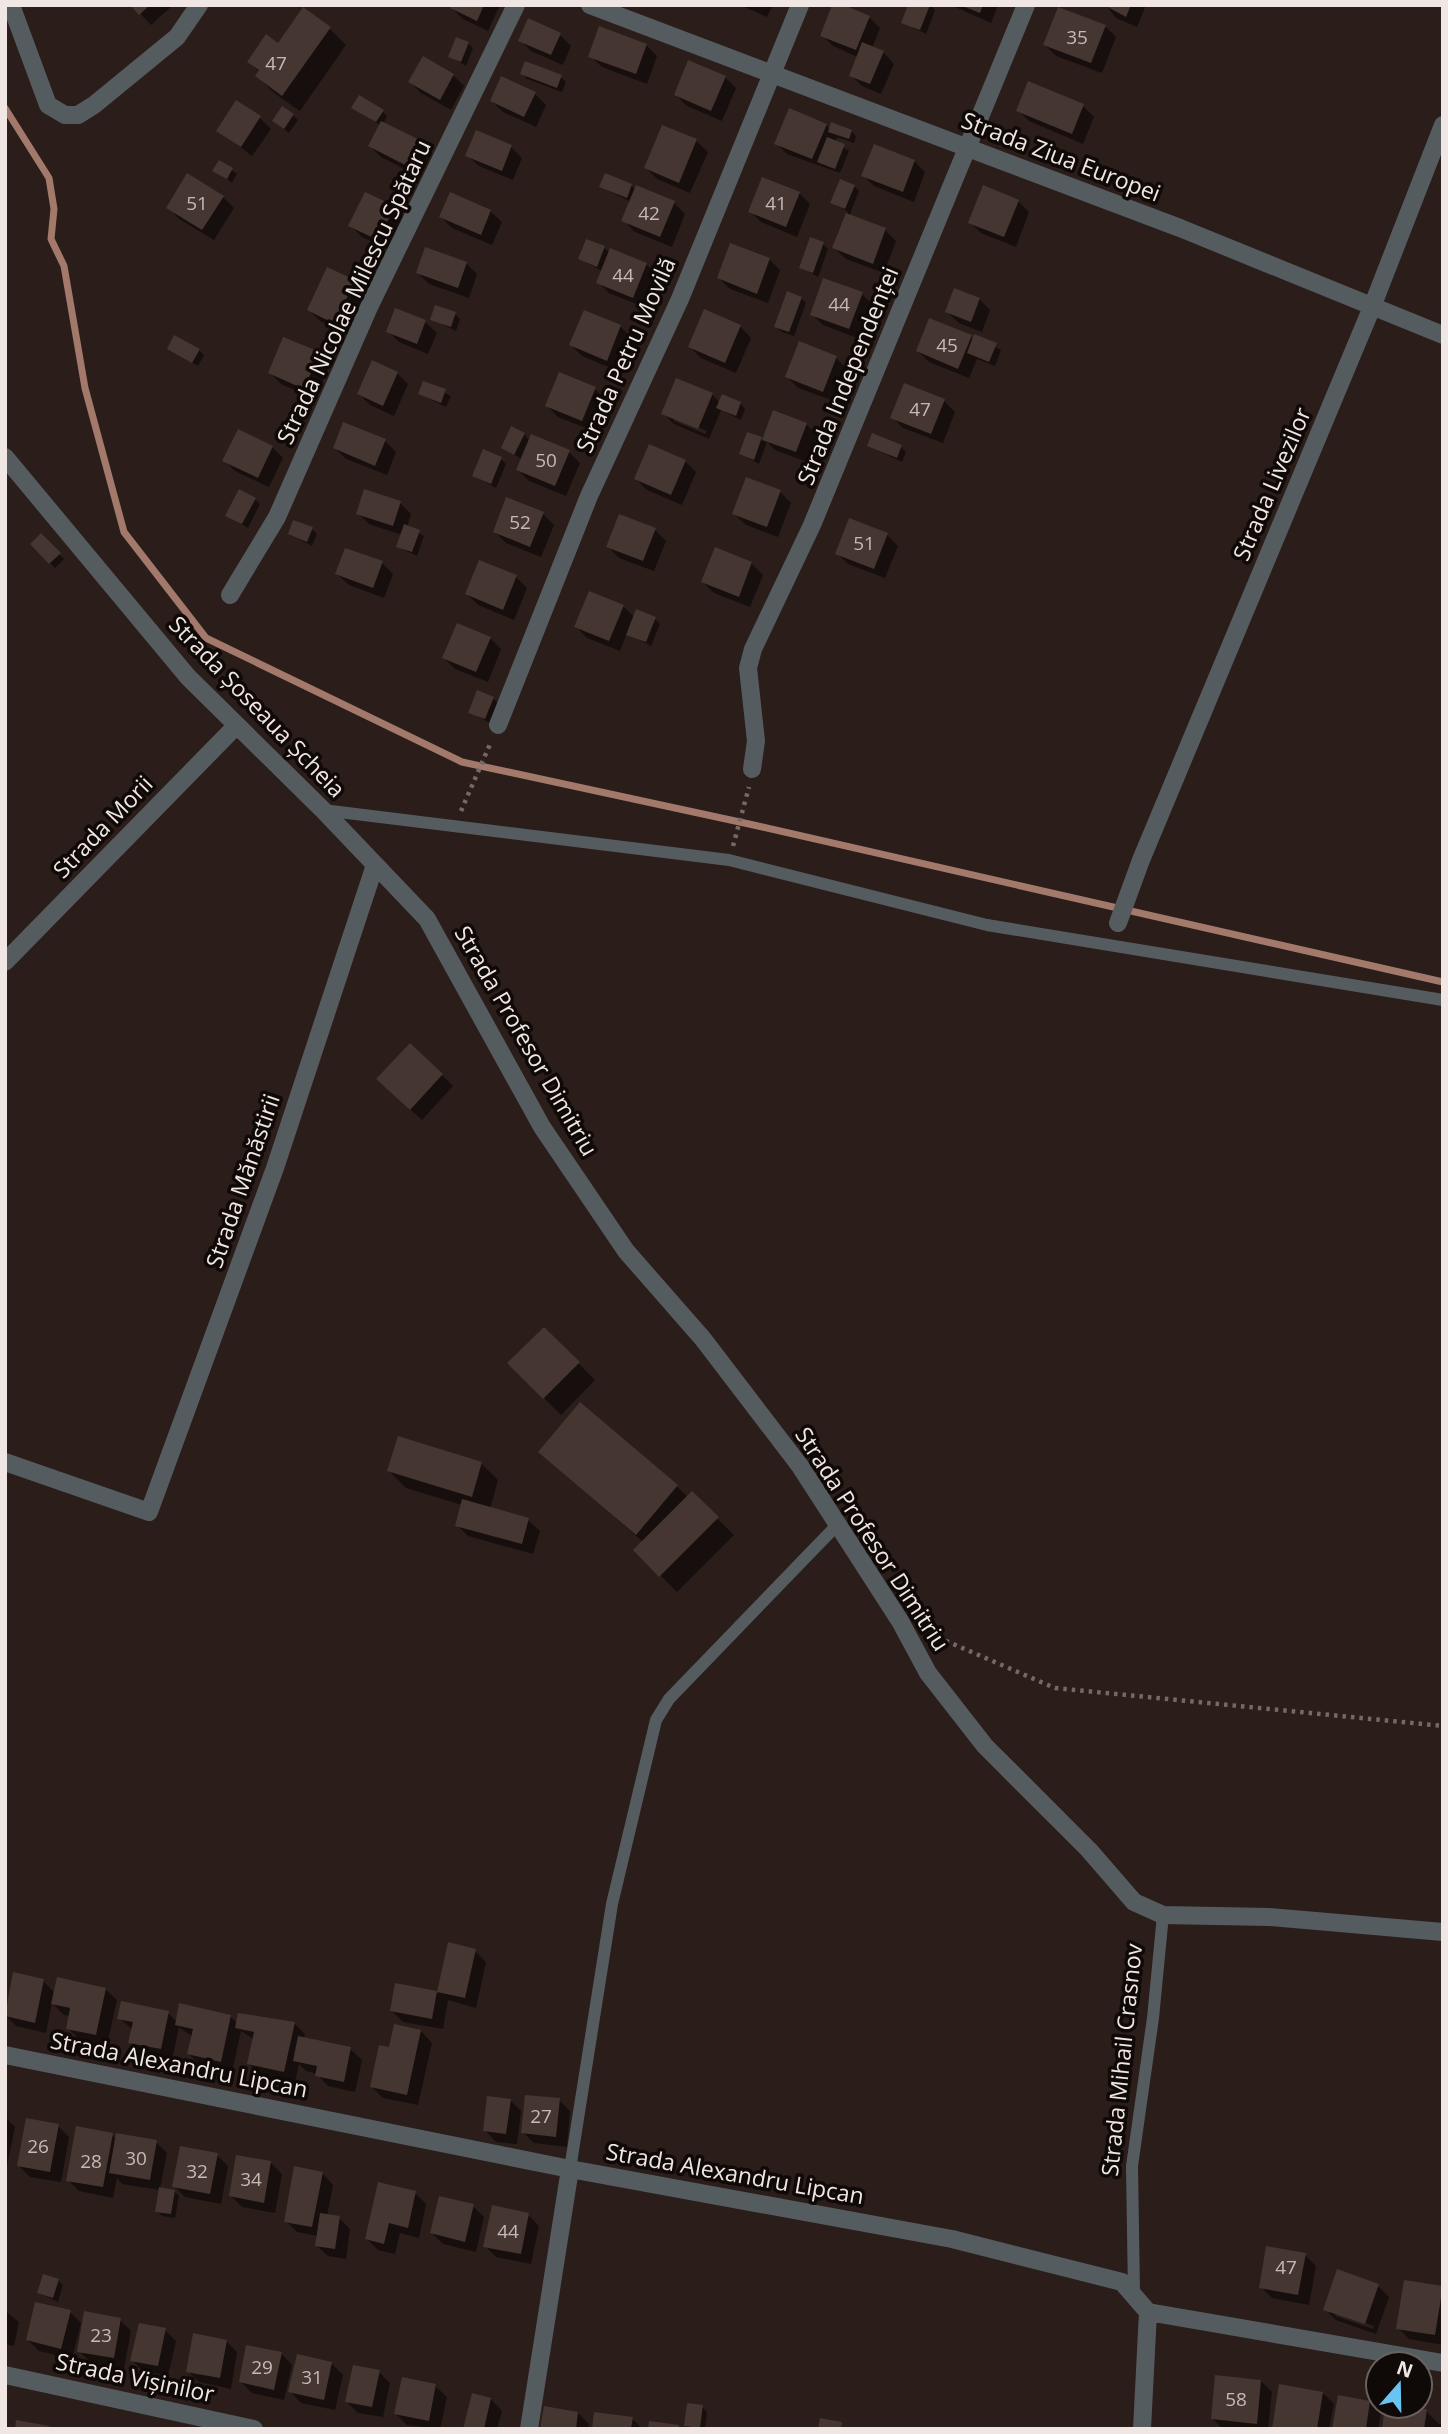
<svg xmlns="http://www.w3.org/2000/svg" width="1448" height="2434" viewBox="0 0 1448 2434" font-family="'Open Sans',sans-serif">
	<rect width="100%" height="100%" fill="#2b1d19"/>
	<path fill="#0007" fill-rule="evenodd" d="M132,5H173L151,25Z
		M453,5H500L488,31L463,19L452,8Z
		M740,5H773L767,17Z
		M910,5H931L935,10L926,34L903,22Z
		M951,5H998L991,23Z
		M1106,5H1146L1137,27L1116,18Z
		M869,17L880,28L872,48L883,52L894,64L881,94L862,86L851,75L858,57L833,46L822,35Z
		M529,21L560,35L571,46L563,65L531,51L520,40Z
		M1105,26L1116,37L1102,73L1056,56L1045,45Z
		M329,28L346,45L300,111L274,93L257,76L260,73L249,62Z
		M468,43L473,48L466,66L450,56Z
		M646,45L657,56L647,84L602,67L590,56Z
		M522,73L561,77L566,82L562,92L527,79Z
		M453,75L464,86L451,110L421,93L410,82Z
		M725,77L736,88L722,121L687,106L676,95Z
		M535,94L546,105L536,127L503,112L492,101Z
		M1083,106L1094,117L1083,144L1029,121L1018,110Z
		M353,107L382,111L387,116L383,124L421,143L432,154L420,177L381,157L370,146L380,125Z
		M293,115L298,120L289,133L274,121Z
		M260,118L271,129L252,156L219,130Z
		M826,125L830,130L851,131L856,136L854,143L837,137L835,142L849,151L840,173L787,154L776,143Z
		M663,127L696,141L708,152L690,193L657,179L646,168Z
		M511,147L522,158L513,180L479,166L467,155Z
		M914,161L925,172L914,202L874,186L863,175Z
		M220,162L237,174L232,183L215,170Z
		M631,185L636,190L674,203L685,214L672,247L635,232L624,221L631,202L601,187Z
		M854,186L859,191L849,216L885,230L896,241L884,273L846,259L834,248L848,212L832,203Z
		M799,193L810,204L797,237L761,222L750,211Z
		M223,197L234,208L214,240L179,219L168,207Z
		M1018,201L1029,212L1016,247L981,233L970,222Z
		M394,208L405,219L389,250L362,237L351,226Z
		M490,211L502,222L492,245L452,228L441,217Z
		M823,244L828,249L818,277L801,267Z
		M604,248L610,253L646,264L657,275L644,307L609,293L598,282L602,271L580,259Z
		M769,259L780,270L768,303L730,289L719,278Z
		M466,263L477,274L469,298L429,284L418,273Z
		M328,269L354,282L365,293L347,333L320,321L309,310Z
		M862,294L873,305L860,339L823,325L812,314Z
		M801,298L806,303L794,336L782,332L776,327Z
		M979,299L990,310L982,332L959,323L947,312Z
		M396,310L425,322L437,333L428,354L399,342L388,331Z
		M584,312L621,327L632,338L618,371L582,356L571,345Z
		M455,314L460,319L456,331L432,319Z
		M740,326L751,338L736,373L701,358L690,347Z
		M975,336L1001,350L995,366L977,359L969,378L929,362L918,351L971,337L974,340Z
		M169,348L199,350L204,355L198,366Z
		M319,354L330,365L315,399L281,384L270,373Z
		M836,358L847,369L834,401L798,388L787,377Z
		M397,373L408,384L394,416L370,405L359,394Z
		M424,383L451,396L446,407L420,394Z
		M595,389L606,400L593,431L558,417L547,406Z
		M712,394L720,403H740L745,409L741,420L721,410L709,439L674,424L663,413ZM674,417L707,431L705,434L674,421Z
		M944,401L955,412L943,443L903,428L892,417Z
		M774,412L806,424L817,435L807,462L775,450L767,442L759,464L741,454L761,438L763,441Z
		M524,434L530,441L569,452L580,463L566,496L529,481L518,470L523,460L503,448Z
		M385,441L396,452L387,475L346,459L335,448Z
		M869,446L901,447L906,452L902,462Z
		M272,447L283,458L269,487L235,471L224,460Z
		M501,459L506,464L496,488L474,476Z
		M685,461L696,472L682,505L647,490L636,479Z
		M780,492L791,503L778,537L746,525L734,514Z
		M255,499L260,504L248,528L227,515Z
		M400,503L411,514L407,527L424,536L417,556L398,547L402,535L369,524L358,513Z
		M543,514L554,525L541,557L506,543L495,532Z
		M850,520L887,535L898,546L885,578L848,564L837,553Z
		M312,529L317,534L312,546L290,534Z
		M655,530L666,541L654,571L619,558L608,547Z
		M41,536L64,559L55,568L32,544Z
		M716,550L752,564L763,575L750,607L714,593L703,582Z
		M382,563L393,574L384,598L349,585L337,574Z
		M516,577L527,588L514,620L478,605L467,594Z
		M623,606L635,618L655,619L660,624L651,646L627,633L620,651L587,638L576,627Z
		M490,638L501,649L488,682L455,669L444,658Z
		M493,698L498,703L490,723L470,712Z
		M442,1075L453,1086L422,1120L389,1090Z
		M544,1329L595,1380L561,1415L509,1363Z
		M540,1452L676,1486L688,1497L692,1494L734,1535L677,1592L635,1550L643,1542Z
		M481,1463L498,1480L490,1509L528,1520L540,1531L533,1554L468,1536L457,1525L462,1505L406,1488L389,1471Z
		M450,1945L475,1951L486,1962L476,2008L448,2000L443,2029L403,2022L392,2011L436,1992L438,1994Z
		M43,1981L55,1993L105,1989L117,2000L107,2045L79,2039L68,2028L70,2016L64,2015L52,2003L46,2033L16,2026L5,2015Z
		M168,2013L177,2022L230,2016L237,2023H294L305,2034L304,2039L350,2049L362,2060L355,2092L328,2086L317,2074L306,2071L299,2064L295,2082L260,2075L249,2064L255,2040L241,2031L232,2072L200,2065L189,2054L193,2037L179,2027L172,2060L141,2053L130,2042L133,2030L119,2018Z
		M421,2031L432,2043L418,2105L383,2098L372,2087L390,2049Z
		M510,2100L521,2111L517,2144L496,2142L485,2130Z
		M559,2100L570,2111L567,2147L534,2143L523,2132Z
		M5,2117L15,2127L5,2176Z
		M58,2126L69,2137L61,2182L30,2177L19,2166Z
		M112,2135L117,2140L156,2142L167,2153L160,2189L174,2191L179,2196L175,2218L162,2216L157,2211L160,2190L122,2184L117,2178L113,2198L79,2191L68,2180Z
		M217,2155L228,2166L221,2204L185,2197L174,2186Z
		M271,2163L282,2174L275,2213L242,2207L231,2196Z
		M322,2173L333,2185L327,2216L339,2218L350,2229L346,2259L328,2256L316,2245L318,2236L297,2232L286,2221Z
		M415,2193L426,2204L419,2238L400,2233L395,2254L378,2250L367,2239Z
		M473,2206L484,2217L476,2252L443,2244L432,2233Z
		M528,2215L539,2226L531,2264L496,2257L485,2246Z
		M1305,2255L1316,2266L1309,2305L1272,2298L1261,2287Z
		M58,2280L63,2285L58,2302L39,2293Z
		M1405,2282L1443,2288V2345L1409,2339L1398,2328Z
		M1378,2286L1389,2297L1376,2334L1336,2320L1325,2309ZM1335,2312L1374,2326L1373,2329L1335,2316Z
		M5,2311L19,2322L14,2346L5,2344Z
		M70,2312L81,2323L72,2359L39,2351L28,2340Z
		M120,2320L131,2331L124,2368L90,2362L79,2351Z
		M165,2330L176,2341L168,2376L143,2371L132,2360Z
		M226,2341L237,2352L231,2389L199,2382L188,2371Z
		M281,2353L292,2365L284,2400L252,2393L241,2382Z
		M332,2364L343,2375L335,2410L301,2403L290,2391Z
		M379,2372L390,2383L383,2417L358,2413L347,2402Z
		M1261,2381L1272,2392L1268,2429H1223L1212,2418Z
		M435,2386L447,2397L440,2429L407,2425L396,2414Z
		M1323,2393L1334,2404L1329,2429H1273Z
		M491,2399L502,2411L497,2429H465Z
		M1369,2402L1381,2413L1378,2429H1334Z
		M1387,2406L1426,2411L1440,2425L1443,2418V2429H1384Z
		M702,2407L707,2412L705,2429H689L686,2425Z
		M578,2413L589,2424L588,2429H542Z
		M632,2418L642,2429H594Z"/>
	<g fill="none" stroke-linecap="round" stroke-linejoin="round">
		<path stroke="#a3796b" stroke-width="7" d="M5,108L49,178L54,209L51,239L64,266L85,388L124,532L206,638L462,762L749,824L1443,982"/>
	</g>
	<path fill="#453631" d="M130,5H150L139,15Z
		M451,5H484L477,21L450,8Z
		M832,5H844L870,16L856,50L820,36Z
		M908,5H930L920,30L901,23Z
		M960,5H983L980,13Z
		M1104,5H1131L1126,17Z
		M303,7L331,27L282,96L255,76L259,70L247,62L266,34L278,43Z
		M1058,7L1106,25L1091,63L1043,45Z
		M528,18L561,33L551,55L518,41Z
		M599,26L647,44L636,74L588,57Z
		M456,37L469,42L461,62L448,57Z
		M862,42L884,51L870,84L849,76Z
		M423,56L454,74L440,100L408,82Z
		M688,60L726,76L711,111L674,95Z
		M525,61L562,75L557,88L520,74Z
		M501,76L536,92L524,117L490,101Z
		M1028,81L1084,104L1072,134L1016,111Z
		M359,95L384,110L376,122L351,108Z
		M236,100L261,116L241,147L216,131Z
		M282,106L294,114L284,129L272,121Z
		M789,108L827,124L812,159L774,144Z
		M381,121L422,141L409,167L368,146Z
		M831,122L852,130L849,139L828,132Z
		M662,125L697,139L679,183L644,168Z
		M476,130L512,145L502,171L465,156Z
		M827,137L845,144L835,169L817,162Z
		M874,144L915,160L903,192L861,176Z
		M219,160L233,168L227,179L212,171Z
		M187,173L224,196L202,230L166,208Z
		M605,173L632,184L627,198L599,187Z
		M762,177L800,192L786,227L748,212Z
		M840,179L855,185L845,209L830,203Z
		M636,185L675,201L660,237L621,221Z
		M983,185L1019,200L1004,237L968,223Z
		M365,192L395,206L378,240L348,226Z
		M450,192L491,210L481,235L439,217Z
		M846,213L886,228L873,264L832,248Z
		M810,237L824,242L813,273L799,268Z
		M586,239L605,246L597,267L578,259Z
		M730,243L770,258L757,294L717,278Z
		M425,247L467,262L458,288L416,273Z
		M610,248L647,263L633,298L596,283Z
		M327,267L355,280L335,324L307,310Z
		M823,278L863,292L849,329L810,315Z
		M954,288L980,298L971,322L945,312Z
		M787,291L802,297L789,332L774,327Z
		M435,305L456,312L451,327L430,320Z
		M395,308L426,320L417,344L386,332Z
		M704,309L741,325L725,363L688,347Z
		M584,310L621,325L607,361L569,345Z
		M929,318L972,335L958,369L916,351Z
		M974,334L997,343L989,362L967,353Z
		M174,335L200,349L192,363L167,349Z
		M283,337L320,352L304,389L268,373Z
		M799,341L837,356L823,392L785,377Z
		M372,360L398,372L383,406L357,394Z
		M559,372L596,387L582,421L545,406Z
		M676,378L713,393L698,429L661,414Z
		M423,381L446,389L441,403L418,394Z
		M904,383L945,399L931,434L890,418Z
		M722,394L741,402L736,416L716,408Z
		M773,410L807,423L796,452L762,440Z
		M343,422L386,439L375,466L333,448Z
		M511,426L525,433L514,455L501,448Z
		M238,429L273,446L258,478L222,461Z
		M747,432L762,437L754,460L739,454Z
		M872,433L902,445L897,458L867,446Z
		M531,434L570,450L555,486L516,470Z
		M649,444L686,460L671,495L634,479Z
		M483,449L502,457L491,484L472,476Z
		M746,477L781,490L767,527L732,514Z
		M239,489L256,498L242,524L225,516Z
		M364,489L401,501L393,526L356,514Z
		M506,497L544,512L530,547L493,532Z
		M619,514L656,528L643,561L606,547Z
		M849,518L888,533L874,569L835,554Z
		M293,520L313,527L307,542L288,534Z
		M404,524L420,530L412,552L396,547Z
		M41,533L61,553L49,564L30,544Z
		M715,547L752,562L739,597L701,582Z
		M345,548L383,561L373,588L335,574Z
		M479,560L517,575L503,610L465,594Z
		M589,591L624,605L609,641L574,627Z
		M636,609L656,617L646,642L626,635Z
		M457,623L491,637L476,672L442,658Z
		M477,690L494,697L485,719L468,713Z
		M410,1043L443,1074L410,1110L376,1079Z
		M544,1327L580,1362L543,1399L507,1363Z
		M580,1402L678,1485L636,1535L538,1452Z
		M398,1436L482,1462L472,1497L387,1471Z
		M692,1491L719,1517L659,1577L633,1550Z
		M462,1499L529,1518L522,1544L455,1526Z
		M448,1942L476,1949L465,1998L437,1992Z
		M13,1972L44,1979L35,2023L5,2016Z
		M57,1977L106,1988L96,2035L66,2029L70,2008L51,2004Z
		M395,1983L437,1991L432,2019L390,2011Z
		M121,2001L169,2011L161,2049L128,2043L133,2022L117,2019Z
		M179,2003L231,2015L221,2062L187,2054L193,2029L175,2025Z
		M238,2013L295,2022L284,2072L247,2064L254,2032L235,2028Z
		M394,2024L421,2030L407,2095L370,2087L379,2045L389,2047Z
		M298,2036L351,2047L344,2082L315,2076L317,2066L293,2061Z
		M525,2095L560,2098L556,2137L521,2133Z
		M487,2096L511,2099L506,2134L483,2131Z
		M26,2118L59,2124L50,2172L17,2166Z
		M76,2126L113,2133L103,2187L66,2181Z
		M116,2133L157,2140L150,2180L109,2173Z
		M180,2146L218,2153L210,2194L172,2187Z
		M236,2155L271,2161L264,2203L229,2196Z
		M294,2166L323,2172L312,2227L284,2222Z
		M378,2182L416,2191L408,2228L389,2223L384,2244L365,2239Z
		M159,2187L175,2190L171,2214L155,2212Z
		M439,2196L474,2204L465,2242L430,2233Z
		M492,2205L529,2213L521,2254L483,2247Z
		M320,2213L340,2216L335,2249L315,2246Z
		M1266,2246L1306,2253L1298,2295L1259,2288Z
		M1337,2269L1379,2284L1365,2324L1323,2310Z
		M43,2274L59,2279L53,2298L37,2293Z
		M1404,2280L1443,2286L1435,2335L1396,2329Z
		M35,2302L71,2310L61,2349L26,2340Z
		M84,2311L121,2318L114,2358L77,2352Z
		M139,2323L166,2328L158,2366L130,2361Z
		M193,2333L227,2340L220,2378L186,2372Z
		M246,2345L282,2352L274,2390L239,2382Z
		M297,2354L332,2362L324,2400L288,2392Z
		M353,2365L380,2370L372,2407L345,2402Z
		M1215,2375L1261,2380L1257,2424L1211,2419Z
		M402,2377L436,2384L429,2421L394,2414Z
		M1279,2384L1323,2392L1317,2429H1272Z
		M472,2393L491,2398L484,2429H463Z
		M1338,2395L1370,2401L1366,2429H1332Z
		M687,2403L703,2405L700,2428L684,2426Z
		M544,2406L578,2412L576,2429H540Z
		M1385,2406L1427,2409L1424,2429H1382Z
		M594,2412L633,2417L631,2429H592Z
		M820,2418L842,2422L841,2429H818Z
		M16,2420L49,2426L48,2429H15Z
		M649,2421L679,2425V2429H648Z"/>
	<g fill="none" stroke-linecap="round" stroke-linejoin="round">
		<path stroke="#756865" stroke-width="4.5" stroke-dasharray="3.5 5" stroke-linecap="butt" d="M461,811L491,742
			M733,846L749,787
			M930,1634L1055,1688L1443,1726"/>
		<path stroke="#555c60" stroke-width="12" d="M323,810L729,860L987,925L1443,1000
			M570,2169L612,1904L656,1720L669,1699L838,1524
			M1134,2294L1132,2166L1153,2018L1163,1915"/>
		<path stroke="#555c60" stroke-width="18" d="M11,5L48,105L65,115H78L94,105L177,37L199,5
			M590,5L1180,228L1443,335
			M5,457L188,677L323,810L427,919L542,1127L626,1251L703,1339L800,1466L900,1621L928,1673L985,1746L1089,1850L1134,1902L1163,1915L1269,1917L1443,1932
			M230,595L277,517L370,305L516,5
			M498,725L589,496L680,299L800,5
			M752,769L756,741L748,668L753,649L812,525L1026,5
			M1118,923L1141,860L1372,307L1443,125
			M5,962L235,727
			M5,1462L149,1512L275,1168L375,865
			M5,2055L570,2169L952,2239L1122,2282L1148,2312L1443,2363
			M5,2375L254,2429
			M529,2429L570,2169
			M1142,2429L1148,2312"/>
	</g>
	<g text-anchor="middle" stroke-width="7" stroke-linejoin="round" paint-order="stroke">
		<g font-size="19" fill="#c5bab6">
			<text x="1077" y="44">35</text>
			<text x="276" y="70">47</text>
			<text x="197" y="210">51</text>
			<text x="776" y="210">41</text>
			<text x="649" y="220">42</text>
			<text x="623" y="282">44</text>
			<text x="839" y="311">44</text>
			<text x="947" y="352">45</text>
			<text x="920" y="416">47</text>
			<text x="546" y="467">50</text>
			<text x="520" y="529">52</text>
			<text x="864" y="550">51</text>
			<text x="541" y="2123">27</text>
			<text x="38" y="2153">26</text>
			<text x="136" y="2165">30</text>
			<text x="91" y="2168">28</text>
			<text x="197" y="2178">32</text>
			<text x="251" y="2186">34</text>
			<text x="508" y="2238">44</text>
			<text x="1286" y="2274">47</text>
			<text x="101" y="2342">23</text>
			<text x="262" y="2374">29</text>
			<text x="312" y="2384">31</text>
			<text x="1236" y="2406">58</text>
		</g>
		<g font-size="23" fill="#f0e6e3" stroke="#0f0907">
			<text transform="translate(1061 157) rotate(21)" y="8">Strada Ziua Europei</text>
			<text transform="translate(354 292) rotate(-65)" y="8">Strada Nicolae Milescu Spătaru</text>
			<text transform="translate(626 355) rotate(-66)" y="8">Strada Petru Movilă</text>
			<text transform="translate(848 376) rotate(-68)" y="8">Strada Independenței</text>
			<text transform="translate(1272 484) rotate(-67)" y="8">Strada Livezilor</text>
			<text transform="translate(257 707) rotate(46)" y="8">Strada Șoseaua Șcheia</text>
			<text transform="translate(103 827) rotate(-46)" y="8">Strada Morii</text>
			<text transform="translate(526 1041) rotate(60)" y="8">Strada Profesor Dimitriu</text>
			<text transform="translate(243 1181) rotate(-71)" y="8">Strada Mănăstirii</text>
			<text transform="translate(872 1539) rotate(57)" y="8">Strada Profesor Dimitriu</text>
			<text transform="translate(1122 2060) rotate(-84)" y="8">Strada Mihail Crasnov</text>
			<text transform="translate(179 2065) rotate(11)" y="8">Strada Alexandru Lipcan</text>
			<text transform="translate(735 2174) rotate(10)" y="8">Strada Alexandru Lipcan</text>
			<text transform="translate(135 2378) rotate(12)" y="8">Strada Vișinilor</text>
		</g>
	</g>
	<rect width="1448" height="2434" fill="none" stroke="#f0e6e3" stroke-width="14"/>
	<g transform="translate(1399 2385) rotate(20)"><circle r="33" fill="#0f0907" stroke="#69615f" stroke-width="2"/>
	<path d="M0-5L12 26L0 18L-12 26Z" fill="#69c4f1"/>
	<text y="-10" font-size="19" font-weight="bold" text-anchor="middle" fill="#f0e6e3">N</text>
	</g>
</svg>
